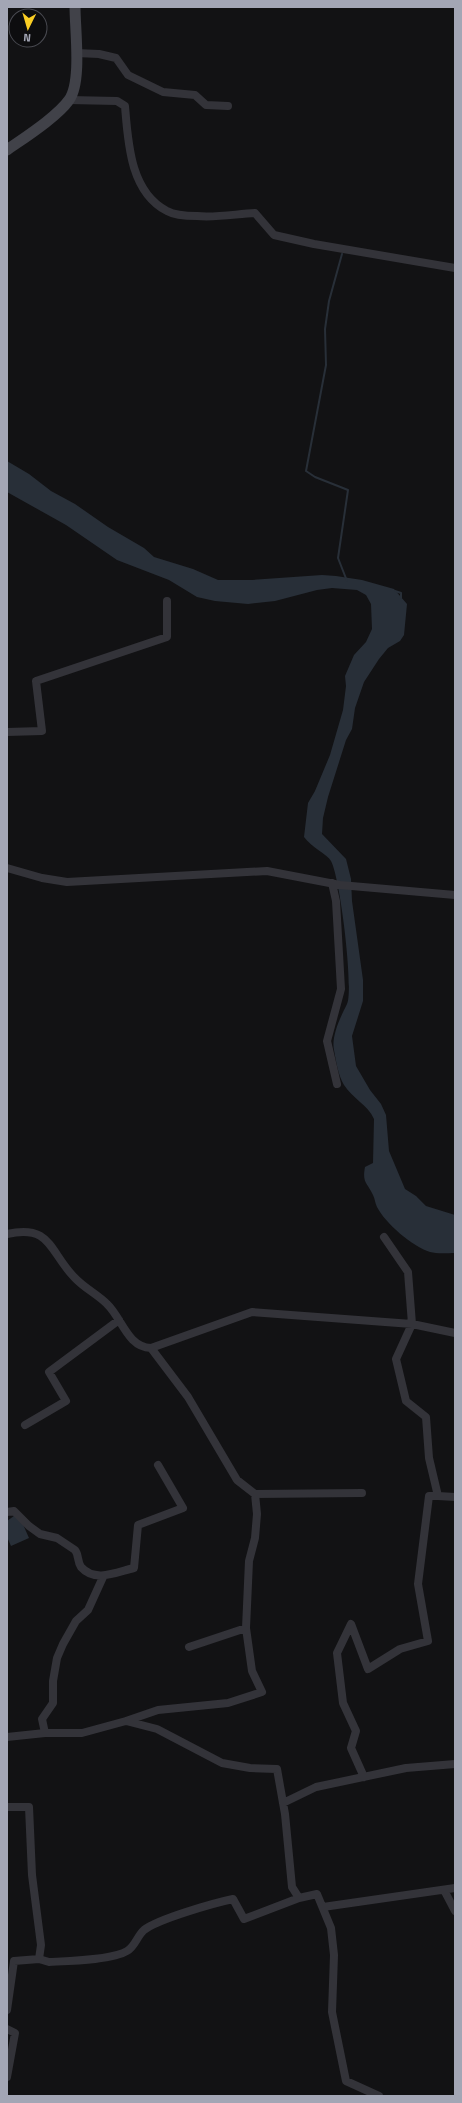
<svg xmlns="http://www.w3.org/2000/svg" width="462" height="2103" viewBox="0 0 462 2103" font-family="'Titillium Web',sans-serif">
	<rect width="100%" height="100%" fill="#121214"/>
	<path fill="#282f38" d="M7,461L29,474L51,491L75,504L108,527L144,548L154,557L193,569L218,580H252L322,575L336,576L362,580L394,589L407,604L404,635L400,641L388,648L379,659L364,682L355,708L352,729L346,740L328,797L323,818L322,834L346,859L351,879L352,901L363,980V1001L352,1036L356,1066L370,1090L381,1104L386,1115L389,1151L405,1189L416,1196L426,1206L455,1215V1253C448,1253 437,1254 430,1252C413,1247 385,1223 377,1207C375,1203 375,1199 373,1195C367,1182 362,1183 365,1167L373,1163L374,1119C368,1105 352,1098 344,1085C338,1075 336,1061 334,1050C331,1036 341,1016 347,1004C354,989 340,877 331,861C327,854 311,847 304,837L308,803L315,791L330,755L343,710L346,686L345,676L354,655L366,642L372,629L371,604L366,595L357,590L332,588L317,590L275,601L248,604L215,601L197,597L169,580L117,560L66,525L7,492Z
		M18,1513L29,1538L11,1546L7,1537V1521Z"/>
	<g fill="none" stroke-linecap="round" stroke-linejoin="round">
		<path stroke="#282f38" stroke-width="2" d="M342,254L329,301L325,329L326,365L306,471L315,477L348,490L338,558L347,581
			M395,591L401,593V598"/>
		<path stroke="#333339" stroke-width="8" d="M76,53L99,54L116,58L128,75L163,92L195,95L206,105L228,106
			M69,100L117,101L125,106C128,142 130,192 167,211C174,215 188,216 197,216C215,218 236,214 255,213L274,235L314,244L455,268
			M7,732L42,731L36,681L167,637V601
			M7,868L42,878L67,882L267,871L340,885L455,895
			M332,883L336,901L341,989L327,1041L337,1084
			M7,1234C51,1224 49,1251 74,1277C84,1288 97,1294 107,1304C122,1318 127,1347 151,1348L188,1397L237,1480L255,1494L257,1514L255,1538L249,1561L246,1628L252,1671L262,1692L228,1703L158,1710L126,1721
			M384,1237L408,1272L412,1324L396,1359L406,1401L426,1417L429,1458L438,1496L455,1497
			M151,1348L252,1312L412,1324L455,1333
			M25,1425L66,1401L49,1372L119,1320
			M255,1494L362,1493
			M7,1512L14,1511L29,1526L40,1534L57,1538L75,1550C79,1555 77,1561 81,1567C95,1583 117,1572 134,1568L138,1525L183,1508L158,1465
			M189,1647L246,1628
			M45,1733L42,1719L53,1703V1681L57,1658L63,1644L76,1621L88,1610L103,1577
			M7,1737L45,1733H82L126,1721L157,1729L222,1763L250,1768L277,1769L285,1814L292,1887L299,1898L317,1894L331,1928L334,1955L332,2012L346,2081L379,2096
			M364,1777L351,1748L356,1731L343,1703L337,1653L351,1624L368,1669L400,1649L428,1641L418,1584L429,1496H438
			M283,1803L316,1787L406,1768L455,1764
			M7,1807H29L32,1875L41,1945L39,1959L14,1961L7,2010
			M444,1890L455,1911
			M323,1907L455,1888
			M39,1959L49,1962C67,1961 113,1960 127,1951C135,1947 137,1936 144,1930C158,1919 214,1903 233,1899L244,1919L299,1898
			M7,2029L15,2033L7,2077"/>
		<path stroke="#414249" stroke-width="11" d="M7,150C24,138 57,117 69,100C82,82 75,30 75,7"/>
	</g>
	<rect width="462" height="2103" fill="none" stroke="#a3a6b5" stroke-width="16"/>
	<g transform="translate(28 28) rotate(185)"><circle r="19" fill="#0d0d0f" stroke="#494a51"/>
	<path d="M0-3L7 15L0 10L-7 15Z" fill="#face24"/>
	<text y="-6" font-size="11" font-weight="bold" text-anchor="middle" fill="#a3a6b5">N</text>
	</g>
</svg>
